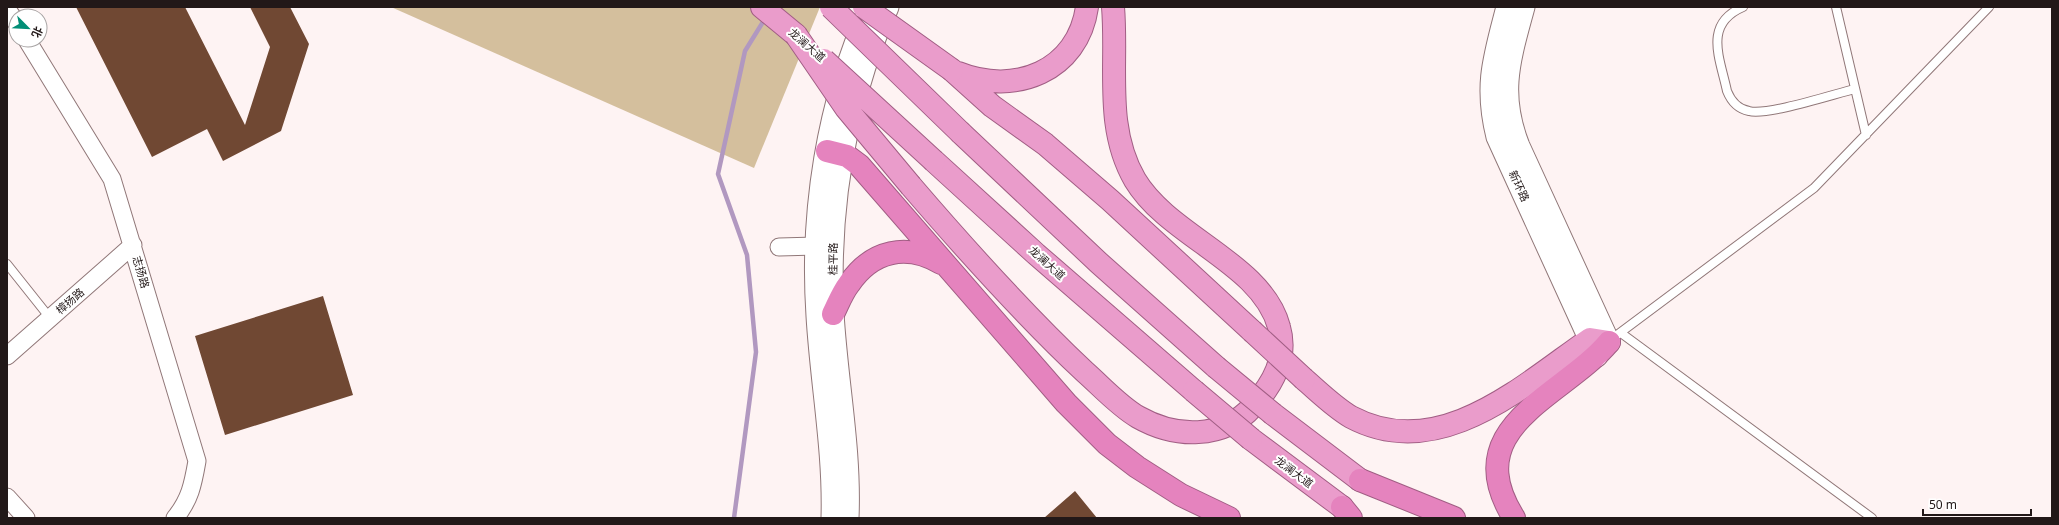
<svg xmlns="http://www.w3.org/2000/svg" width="2059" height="525" viewBox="0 0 2059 525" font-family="'Noto Sans','Noto Sans SC',sans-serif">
	<rect width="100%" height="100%" fill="#fef3f3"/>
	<path fill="#d4bf9d" d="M391,7H820L754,168Z"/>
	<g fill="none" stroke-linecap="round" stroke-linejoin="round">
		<path stroke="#b198c0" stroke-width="4.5" d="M734,518L756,352L747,255L718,174L745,51L766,17"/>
	</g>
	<path fill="#704833" d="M76,7H185L245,125L270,47L250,7H290L309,44L281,131L223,161L207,129L152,157Z
		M323,296L353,395L225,435L195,336Z
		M1075,491L1097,518H1044Z"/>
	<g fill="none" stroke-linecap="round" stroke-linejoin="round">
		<g stroke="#907778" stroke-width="10">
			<path id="service" d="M1743,7C1703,24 1720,58 1727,91C1731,101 1738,109 1749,111C1767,116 1834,94 1855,89
				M1836,7L1866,135
				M7,264L50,318
				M1621,333L1872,518
				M1609,341L1814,188L1989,7"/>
		</g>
		<g stroke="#907778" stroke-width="19">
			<path id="minor" d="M7,9L16,22
				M27,40L112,179L197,461C193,484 190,500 175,518
				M779,247L816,246
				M7,356L133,245
				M7,497L26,518"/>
		</g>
		<g stroke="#907778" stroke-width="23">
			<path id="tertiary" d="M1507,7C1494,57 1484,85 1497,137L1597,356
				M1524,7C1510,59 1498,93 1519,146L1609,342
				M832,518C834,450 821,384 817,316C810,212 827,103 870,7
				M848,518C851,449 837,382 833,313C828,208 845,104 888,7"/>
		</g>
		<g stroke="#a15e84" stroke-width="24">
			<path id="trunk" d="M762,7L796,35
				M952,70L992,106L1045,144L1110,200L1252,331
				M958,73C1015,96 1078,71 1087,7
				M961,133L1099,263L1216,367
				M934,161L1036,254L1194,391
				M911,186C966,250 1023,314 1085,372C1102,387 1119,406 1138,417C1175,438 1223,440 1253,406C1273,384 1288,358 1279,327C1262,263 1169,237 1135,180C1104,127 1118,65 1113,7
				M1304,379C1319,392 1334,407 1351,417C1439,464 1522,386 1590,339L1609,342
				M1273,414L1360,480
				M1251,439L1342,507"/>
		</g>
		<g stroke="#a15e84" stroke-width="24">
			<path id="motorway" d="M827,151L847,156L859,165L1066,403L1107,444L1137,467L1181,495L1229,518
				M833,314C838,304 842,293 849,284C872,250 907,243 941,263
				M1360,480L1454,518
				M1342,507L1351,518
				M1514,518C1456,426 1563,397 1609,342"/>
		</g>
		<use href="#service" stroke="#fff" stroke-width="8"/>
		<use href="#minor" stroke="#fff" stroke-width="17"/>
		<use href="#tertiary" stroke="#fff" stroke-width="21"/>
		<use href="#trunk" stroke="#ea9ccb" stroke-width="22"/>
		<use href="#motorway" stroke="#e583be" stroke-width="22"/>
		<g stroke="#a15e84" stroke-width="24" stroke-linecap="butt">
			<path id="trunk-bridge" d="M831,7L961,133
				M864,7L952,70
				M796,35L846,108L911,186
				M824,60L934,161
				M1252,331L1304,379
				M1216,367L1273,414
				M1194,391L1251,439"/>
		</g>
		<use href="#trunk-bridge" stroke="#ea9ccb" stroke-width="22"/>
	</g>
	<g text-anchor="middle" stroke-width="4" stroke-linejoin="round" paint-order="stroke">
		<g font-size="11" fill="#221818" stroke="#fff">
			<text transform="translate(807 45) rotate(41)" y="4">龙澜大道</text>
			<text transform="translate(1519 186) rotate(65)" y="4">新环路</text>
			<text transform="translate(833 259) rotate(-89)" y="4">桂平路</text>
			<text transform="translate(1047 263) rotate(42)" y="4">龙澜大道</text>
			<text transform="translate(141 272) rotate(74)" y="4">志扬路</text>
			<text transform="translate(70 301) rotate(-41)" y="4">樟扬路</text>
			<text transform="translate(1294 472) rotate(37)" y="4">龙澜大道</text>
		</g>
	</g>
	<rect width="2059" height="525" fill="none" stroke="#221818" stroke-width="16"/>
	<g transform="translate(28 28) rotate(114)"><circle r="19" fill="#ffffff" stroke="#a7a3a3"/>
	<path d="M0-3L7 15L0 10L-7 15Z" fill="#028e76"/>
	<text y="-6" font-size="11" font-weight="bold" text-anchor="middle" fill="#221818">北</text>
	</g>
	<path d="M1923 509v6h108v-6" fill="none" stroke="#221818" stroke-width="2"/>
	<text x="1929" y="509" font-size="12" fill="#221818" stroke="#ffffff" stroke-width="3" paint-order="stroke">50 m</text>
</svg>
